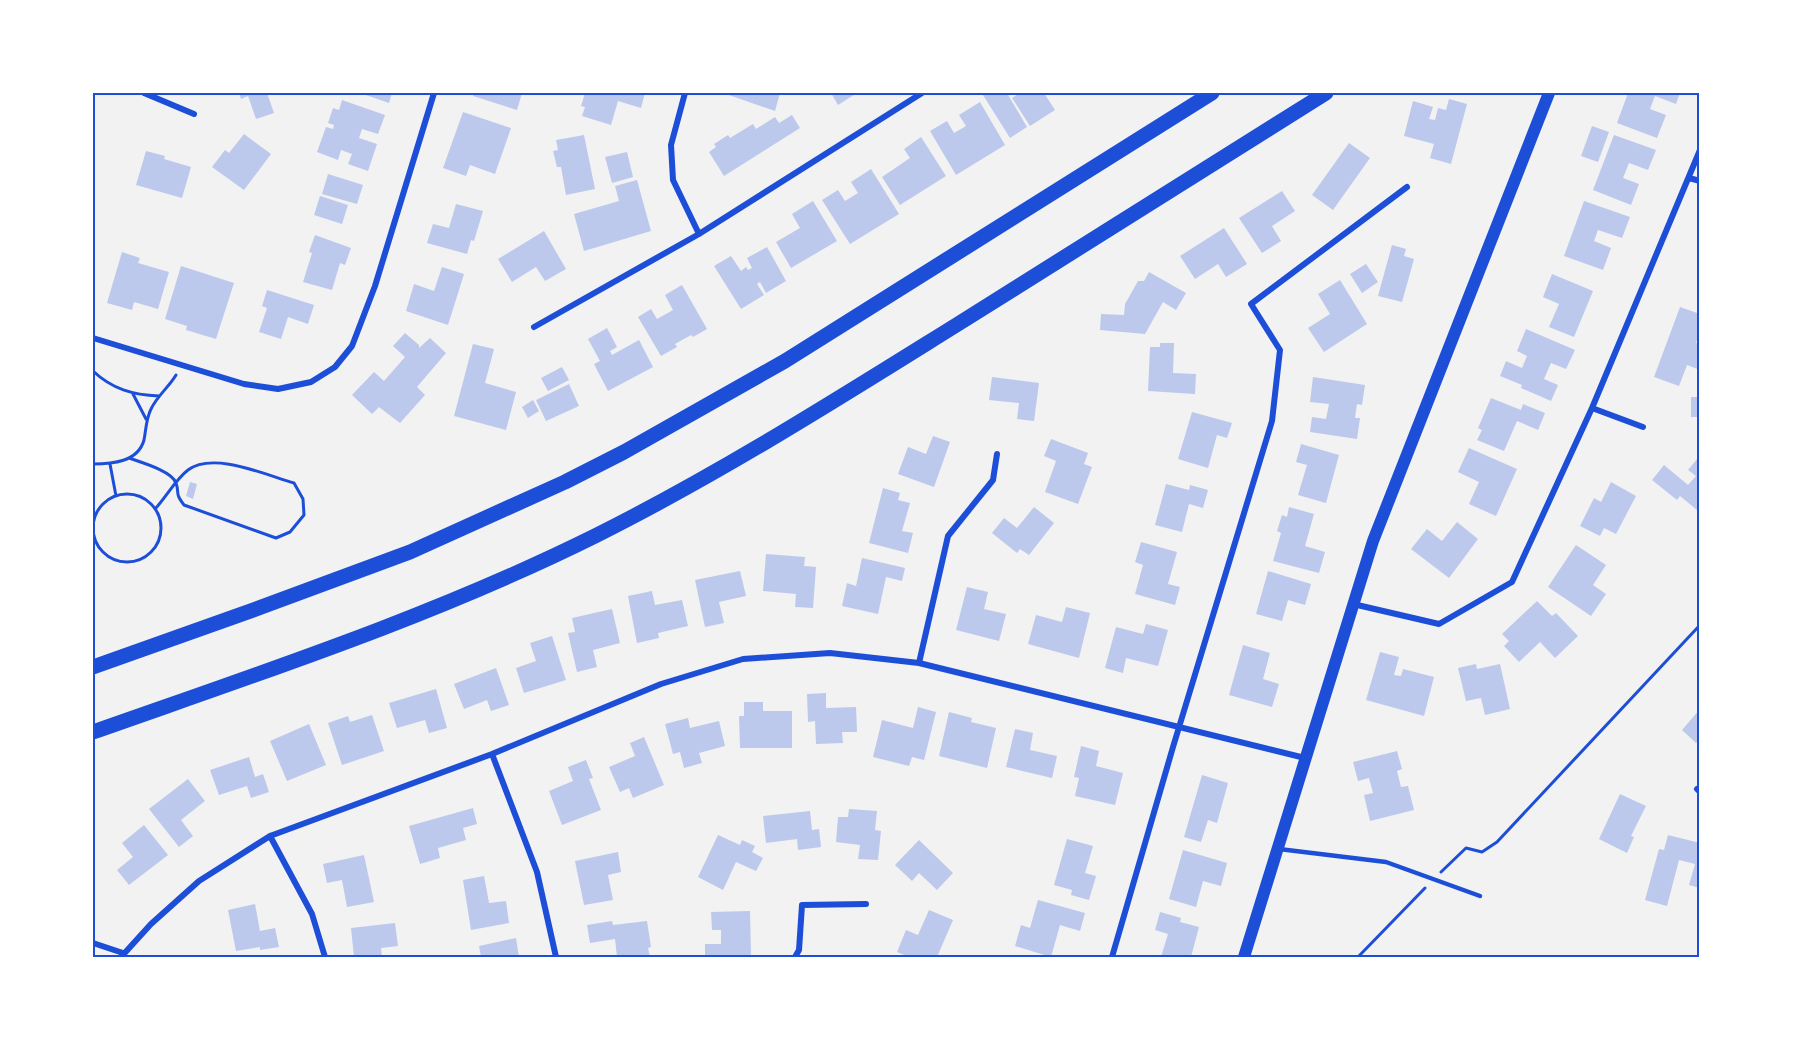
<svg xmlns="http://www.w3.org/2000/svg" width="1793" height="1050" viewBox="0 0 1793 1050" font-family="'Times New Roman',serif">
	<rect width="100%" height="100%" fill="#f2f2f2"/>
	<path fill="#bdc9ec" d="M239,93H267L274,113L256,119L248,96L241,99Z
		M360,93H392L389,103Z
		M474,93H522L517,110L473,96Z
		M585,93H645L641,108L618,101L611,125L582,116L585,107L581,106Z
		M723,93H780L775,111Z
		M831,93H857L838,105Z
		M987,93H1007L1027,127L1010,138L983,95Z
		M1020,93H1044L1055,110L1030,126L1012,98Z
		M1628,93H1680L1676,104L1655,96L1650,109L1666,115L1657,138L1617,123Z
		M1449,99L1467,104L1451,164L1430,158L1434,144L1404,136L1413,101L1433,107L1429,119L1435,120L1438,108L1446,110Z
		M342,100L385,115L378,134L362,129L359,138L377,144L368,171L348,164L352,154L341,150L338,160L317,152L326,127L333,129L334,125L328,123L333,108L339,110Z
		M980,102L1005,145L956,175L930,131L947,121L954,133L966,126L959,115Z
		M463,112L511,128L495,174L470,165L466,176L443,168Z
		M792,115L800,128L724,176L709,152L716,147L714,144L728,135L730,138L753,124L756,129L775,117L779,123Z
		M1592,126L1609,132L1598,162L1581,156Z
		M244,134L271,154L244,190L212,167L225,150L229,153Z
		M584,135L595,189L566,195L561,167H557L553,151L558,150L556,140Z
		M1614,135L1656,150L1648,170L1629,163L1623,178L1639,184L1631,205L1593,190Z
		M921,137L946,176L900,205L882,177L910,158L904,149Z
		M1349,143L1370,158L1333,210L1312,195Z
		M146,151L165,156L164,159L191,167L182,198L136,185Z
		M627,152L633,177L612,183L605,157Z
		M871,169L899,214L850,244L822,200L838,190L845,201L858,193L851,182Z
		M328,174L363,185L357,204L322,194Z
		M637,180L651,231L584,251L574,214L619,201L615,186Z
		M1282,191L1295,211L1272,226L1281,241L1262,253L1239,218Z
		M320,196L348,205L342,224L314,215Z
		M813,201L837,241L791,268L776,242L800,228L792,214Z
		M1584,201L1630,217L1622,238L1598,230L1594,241L1611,248L1603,270L1564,256Z
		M456,204L483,211L474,241L471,240L467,254L427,243L433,224L449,228Z
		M1224,228L1247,264L1226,277L1218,264L1195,279L1180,256Z
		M544,231L566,269L545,281L536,267L512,282L498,259Z
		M315,235L351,248L345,265L340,263L332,290L303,282L312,253L309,252Z
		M1392,245L1406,249L1404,256L1414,259L1402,302L1378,296Z
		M767,247L786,281L766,293L760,282L757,284L764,295L741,309L714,266L731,256L741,271L746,267L748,270L752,268L747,258Z
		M122,252L140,258L138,263L169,272L158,309L134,302L132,310L107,303Z
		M1366,264L1378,282L1362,293L1350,274Z
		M181,266L234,283L216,339L186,330L187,326L165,319Z
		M442,267L464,274L448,325L406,311L414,284L434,291Z
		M1149,272L1186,293L1176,310L1163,302L1145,334L1100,330L1101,314L1124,315L1125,304L1138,281H1144Z
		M1552,274L1593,291L1574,337L1549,327L1559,304L1543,297Z
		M1340,280L1367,324L1324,352L1308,328L1330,314L1318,294Z
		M682,285L707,329L693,337L691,335L675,344L677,347L661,356L638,317L651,309L657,319L673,310L665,295Z
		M267,290L314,305L308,324L288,317L281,339L259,332L267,308L262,306Z
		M1680,307L1700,314V332L1696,343L1700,344V370L1687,365L1679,386L1654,377Z
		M607,328L617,347L610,351L612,355L639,340L653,367L608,391L594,364L600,361L588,339Z
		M1526,329L1575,350L1566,369L1551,363L1544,379L1558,385L1551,401L1521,388L1522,385L1500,376L1506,361L1522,368L1527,356L1517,351Z
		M405,333L419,345V348L430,338L446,353L417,387L425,395L400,423L379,407L372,414L352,395L374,372L384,381L405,357L393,346Z
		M1160,343H1174L1173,373L1196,374L1195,394L1148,391L1150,347H1160Z
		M473,344L494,349L485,383L516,392L506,430L454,416Z
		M562,367L569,380L548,391L541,378Z
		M992,377L1039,383L1034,421L1017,419L1019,403L989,400Z
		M1313,377L1365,385L1362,405L1357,404L1355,418H1360L1357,439L1310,432L1312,417L1326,419L1329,404L1310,402Z
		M569,384L579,406L546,421L536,400Z
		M1691,397H1700V417H1691Z
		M1491,398L1521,410L1523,404L1545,413L1538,430L1517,421L1504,451L1477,440L1482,430L1478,428Z
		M533,400L539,411L528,418L522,407Z
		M1192,412L1232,423L1227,438L1217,435L1208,468L1178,459Z
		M933,436L950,442L934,487L898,474L908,447L926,454Z
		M1051,439L1088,453L1084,464L1092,467L1078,504L1045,492L1056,461L1044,456Z
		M1301,444L1339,455L1326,503L1298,495L1307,465L1296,462Z
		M1469,448L1517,469L1496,516L1469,504L1479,482L1458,472Z
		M1697,459L1700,461V505L1697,510L1680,496L1677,500L1652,480L1664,465L1688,485L1696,476L1688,470Z
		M190,482L197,484L193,499L186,496Z
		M1611,482L1636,496L1616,534L1604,528L1600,536L1580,526L1594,498L1601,502Z
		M1166,484L1189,490L1190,485L1208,490L1203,508L1189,504L1182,532L1155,525Z
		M883,488L900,493L898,500L910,503L902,531L913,533L908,553L869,543Z
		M1034,507L1054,523L1029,555L1020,549L1017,553L992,533L1004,518L1017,528Z
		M1289,507L1314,514L1305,546L1325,552L1319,573L1273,561L1281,533L1277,531L1282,515L1287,517Z
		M1457,522L1478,539L1449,578L1411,549L1427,529L1442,541Z
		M1141,542L1177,552L1168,584L1180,587L1175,605L1135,594L1143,565L1135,562Z
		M1576,545L1606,565L1593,585L1606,594L1591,616L1548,587Z
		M766,554L805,557L804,566L816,567L813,608L795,607L796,594L763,591Z
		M862,558L905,568L902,581L886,577L878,614L842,606L847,583L856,586Z
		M740,571L746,596L719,602L724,623L705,627L695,580Z
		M1268,571L1311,584L1305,605L1288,600L1282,621L1256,614Z
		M967,587L988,592L984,609L1006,614L999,641L956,630Z
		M652,591L655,605L682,600L688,626L658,633L659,638L637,643L628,596Z
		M1537,601L1552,616L1556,613L1578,636L1555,658L1540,642L1519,662L1504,646L1509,641L1502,634Z
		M1066,607L1090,613L1079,658L1028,644L1036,615L1062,622Z
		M612,609L620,643L593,650L597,667L577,672L568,633L575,632L572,618Z
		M1146,624L1168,630L1158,666L1126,658L1123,673L1105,668L1116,627L1143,634Z
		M552,636L566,680L524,693L516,668L536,661L530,643Z
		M1243,645L1270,653L1263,679L1279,684L1272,707L1229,695Z
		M1380,652L1399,657L1394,675L1401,676L1403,669L1434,677L1424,716L1366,700Z
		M1476,664L1477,669L1500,664L1510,709L1485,715L1481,698L1466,701L1458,668Z
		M496,668L509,705L491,711L487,700L464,709L454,684Z
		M436,689L447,728L429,733L425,720L397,728L389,703Z
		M826,693V708L856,707L857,732H842L843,743L816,744L815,721L808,722L807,694Z
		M744,702H763V711H792V748H740L739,716H744Z
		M918,707L936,712L924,760L912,757L909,766L873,757L882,720L913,728Z
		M1700,709V739L1696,743L1682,730Z
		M949,712L972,718L971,722L996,728L987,768L939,756Z
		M372,715L384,751L342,765L328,723L348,716L350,722Z
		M688,718L690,728L719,721L725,746L699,753L702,763L684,768L680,752L673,754L665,724Z
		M309,724L326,765L287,781L270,741Z
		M1015,729L1033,733L1030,750L1057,756L1052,778L1006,767Z
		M644,737L664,785L633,798L629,788L620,792L609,767L635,756L630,743Z
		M1081,746L1099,751L1096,766L1123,773L1115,805L1075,796L1079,778L1074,777Z
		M1397,751L1402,769L1397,771L1401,787L1408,786L1414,810L1370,821L1364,795L1373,793L1369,778L1358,781L1353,762Z
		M249,757L255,777L263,774L269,792L251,798L247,786L219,795L210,770Z
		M586,760L593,778L589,779L601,810L562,825L549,791L573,781L568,767Z
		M1202,775L1228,783L1217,823L1208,820L1201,842L1184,837Z
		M188,779L205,801L181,820L193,836L179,847L149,809Z
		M1620,794L1646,806L1631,836L1634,837L1627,853L1599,839Z
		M473,808L477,824L463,828L466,840L438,848L440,858L420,864L409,826Z
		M849,809L877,811L875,830L881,831L878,860L858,859L860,845L836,842L838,817H848Z
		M810,811L812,830L819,829L821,847L798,850L797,839L766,843L763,816Z
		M144,825L168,855L129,885L117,870L133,857L122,843Z
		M718,835L740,845L742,840L755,846L752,852L763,858L756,871L736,862L723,890L698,877Z
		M1668,835L1700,843V888L1689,885L1695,864L1679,860L1667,906L1645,900L1659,849L1664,850Z
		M1067,839L1093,846L1085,873L1096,876L1089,900L1071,895L1072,890L1054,885Z
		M919,840L953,873L937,890L919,873L912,881L895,865Z
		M1183,850L1227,863L1221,886L1203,881L1196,907L1169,899Z
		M618,852L621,872L608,875L613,900L584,905L575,861Z
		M364,855L374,902L347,907L342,880L327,883L323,864Z
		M484,876L489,903L506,901L509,923L471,930L463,880Z
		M1038,900L1085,913L1080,931L1060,925L1051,957L1015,946L1021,925L1030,928Z
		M255,904L260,931L275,928L279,947L260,950V947L236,951L228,910Z
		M929,910L953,920L937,957H909L897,952L906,930L918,935Z
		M750,911L751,957H705V944H721V930H712L711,912Z
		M1160,912L1181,918L1180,922L1199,927L1191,957H1161L1168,934L1155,930Z
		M612,921L613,925L647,921L651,947L648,948L650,957H617L615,939L590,943L587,925Z
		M395,923L398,946L381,948L382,957H354L351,928Z
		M516,938L519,957H481L479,946Z"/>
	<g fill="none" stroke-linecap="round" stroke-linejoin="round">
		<path stroke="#1d4ed8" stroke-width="3" d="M93,371C112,389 133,395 159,396
			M133,394L146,419
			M129,458C140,462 172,471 176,483C180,494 174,492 184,505L276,538L290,532L304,515L303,499L294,483C266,475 213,451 188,470C176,479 166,497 155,509
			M93,464C112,464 138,462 144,440C146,430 146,419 151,409C157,396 169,387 176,375
			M110,464L116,496
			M93 528a34 34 0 1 1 68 0a34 34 0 1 1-68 0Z
			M1441,872L1466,848L1482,852L1497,842L1700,625
			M1358,957L1425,888"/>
		<path stroke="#1d4ed8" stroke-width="4.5" d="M1279,849L1386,862L1480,896"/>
		<path stroke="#1d4ed8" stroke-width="6" d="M144,93L194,114
			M685,93L671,145L673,180L699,234
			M1689,178L1700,181
			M534,327L699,234L922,93
			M93,338L244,384L278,389L311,382L335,367L352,346L375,286L434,93
			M1592,408L1643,427
			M1353,604L1439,624L1512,582L1592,408L1700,150
			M919,663L948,536L993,480L997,454
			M492,754L537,872L556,957
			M1697,789L1700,792
			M270,836L312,914L325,957
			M93,943L123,953
			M121,957L151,924L199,881L270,836L492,754L661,684L743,659L830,653L919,663L1305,758
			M795,957L799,950L802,905L866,904
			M1112,957L1173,747L1272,421L1280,350L1251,304L1407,187"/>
		<path stroke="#1d4ed8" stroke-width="12" d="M1244,957L1373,541L1549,93"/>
		<path stroke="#1d4ed8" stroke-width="15" d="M93,667L256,609L410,552L565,482L624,452L785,361L1212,93
			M93,732C263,672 434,616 595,536C721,473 839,398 958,324C1081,247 1204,170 1326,93"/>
	</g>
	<rect width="1793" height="1050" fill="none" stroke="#ffffff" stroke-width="189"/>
	<rect x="94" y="94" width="1604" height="862" fill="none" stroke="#1d4ed8" stroke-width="2"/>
</svg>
